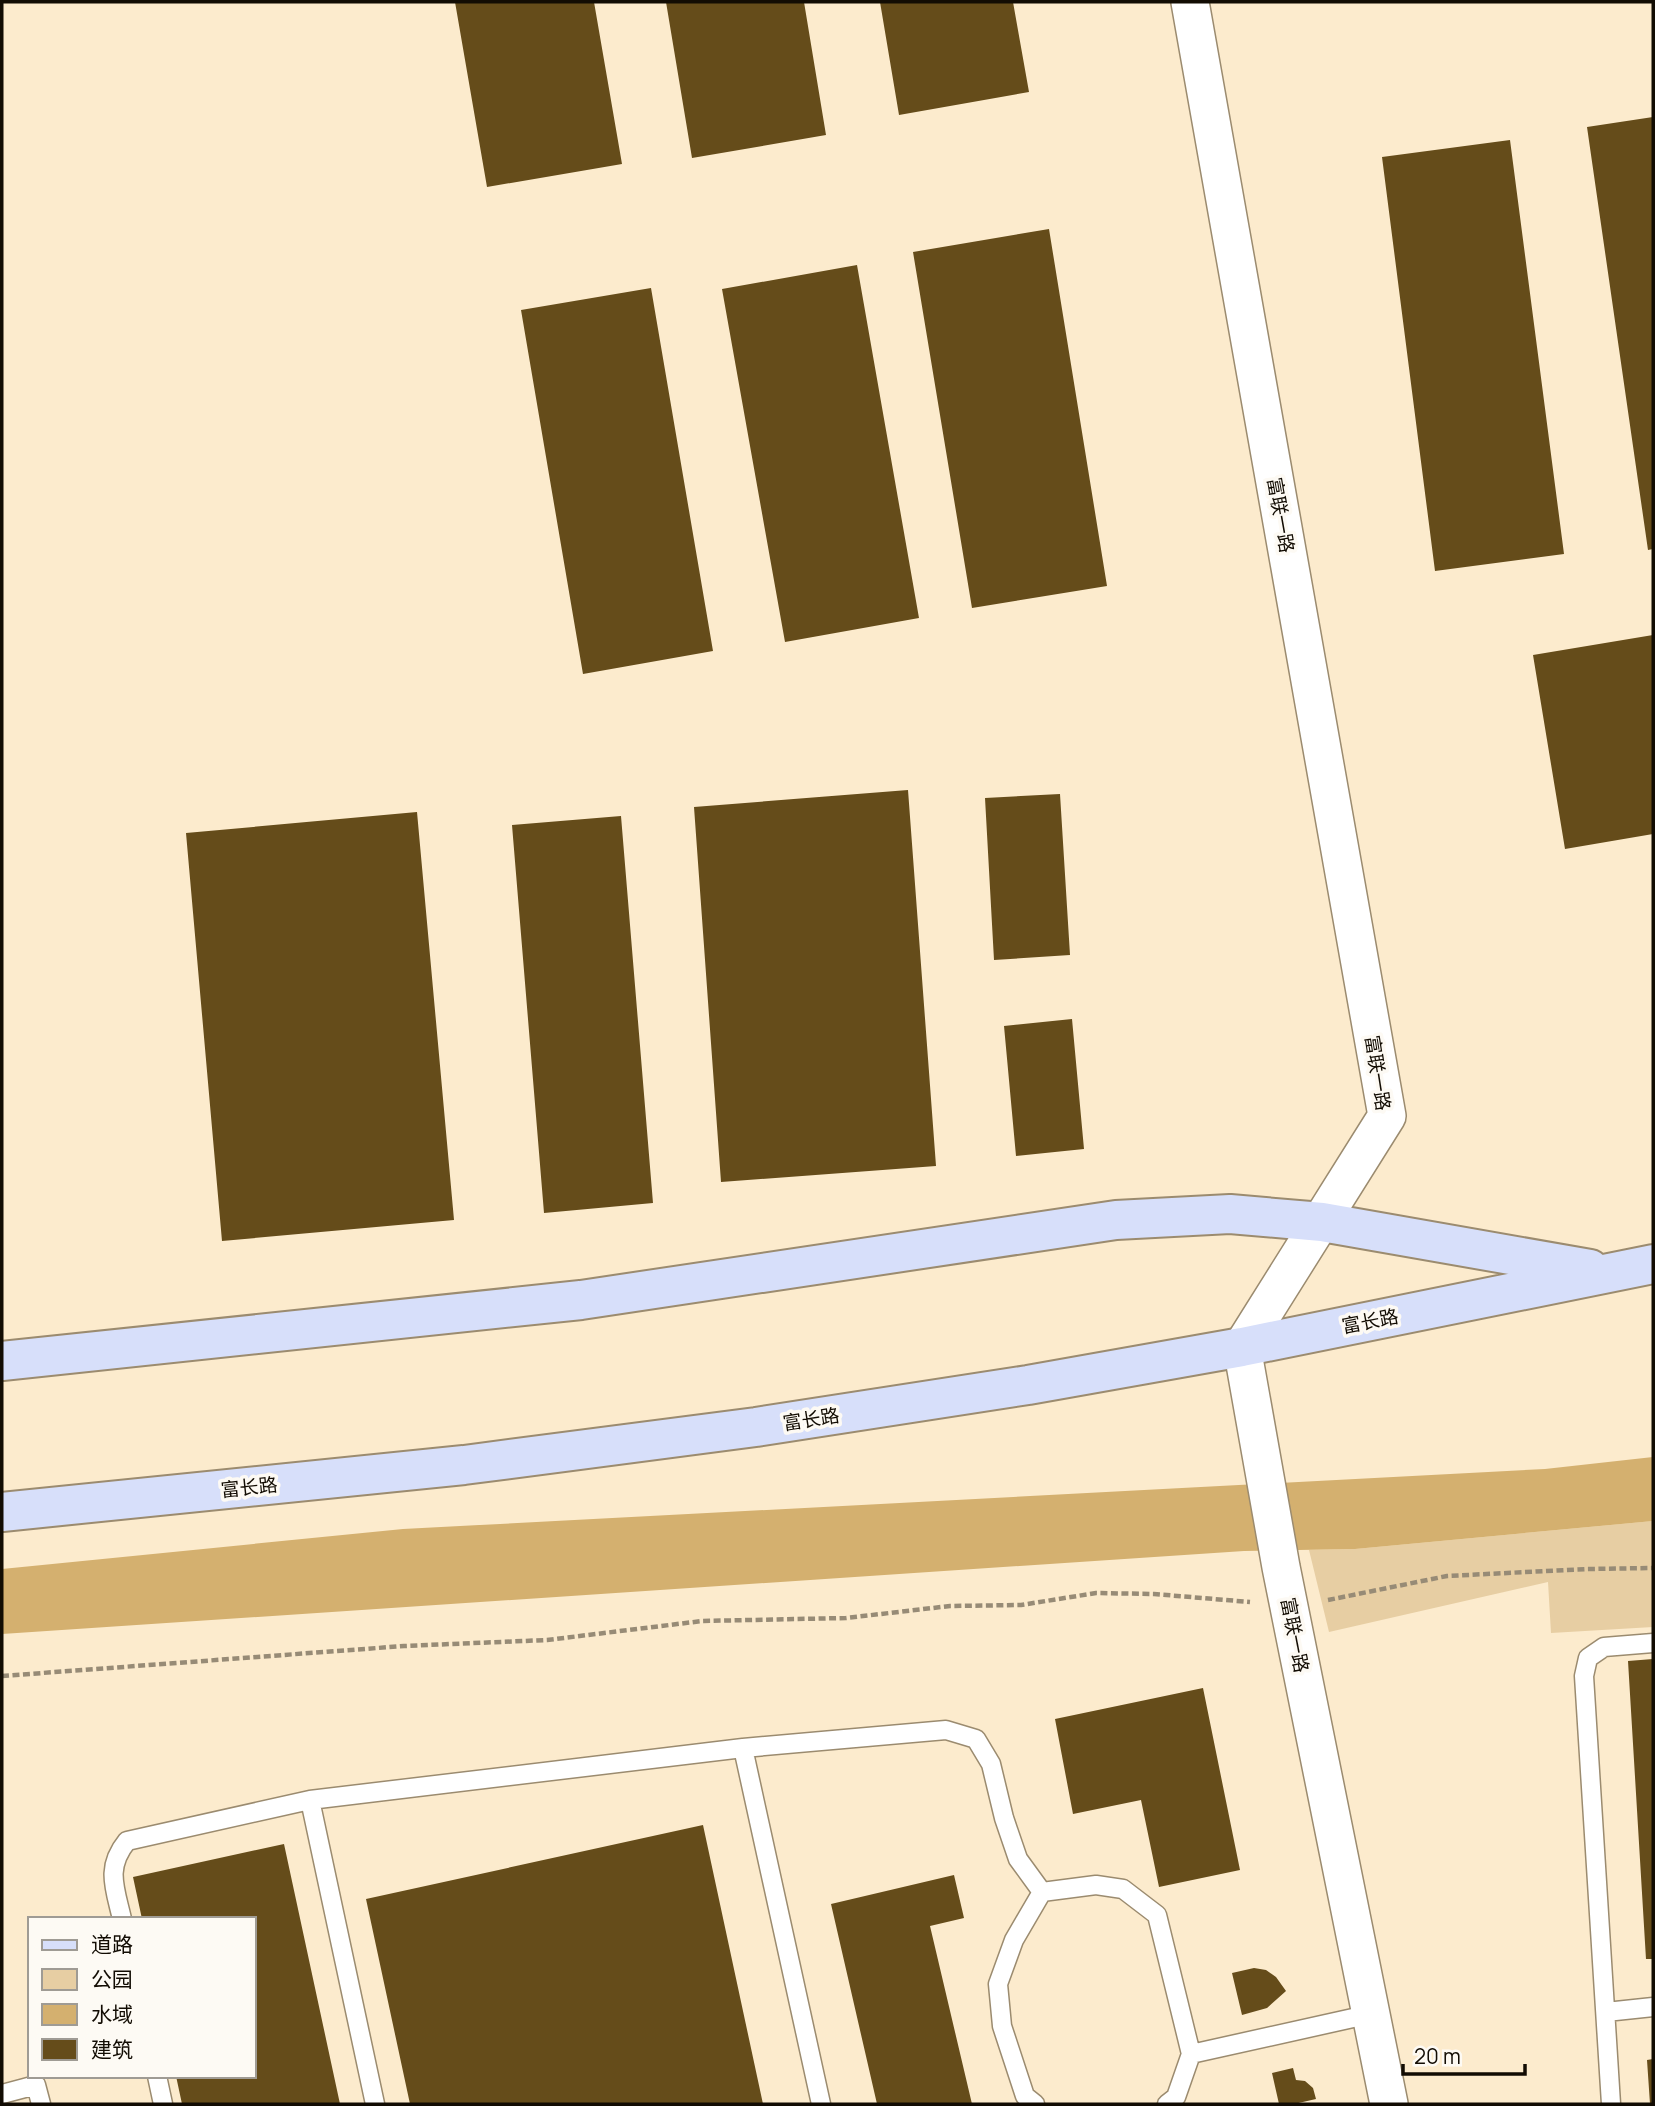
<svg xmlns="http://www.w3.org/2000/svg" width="1655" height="2106" viewBox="0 0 1655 2106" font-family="Manrope,'Noto Sans SC',sans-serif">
	<rect width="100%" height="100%" fill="#fcebcd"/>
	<path fill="#e7cea3" d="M1653,1521V1627L1551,1633L1548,1582L1329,1632L1309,1550L1355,1549Z"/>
	<path fill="#d4b06f" d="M1653,1457V1521L1355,1549L1244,1551L2,1634V1569L403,1529L1545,1469Z"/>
	<path fill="#654c1a" d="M455,2H594L622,164L487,187Z
		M666,2H804L826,135L692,158Z
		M880,2H1013L1029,92L899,115Z
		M1653,117V549L1648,550L1587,127Z
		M1510,140L1564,554L1435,571L1382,157Z
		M1049,229L1107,586L972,608L913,252Z
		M857,265L919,618L785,642L722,289Z
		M651,288L713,651L583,674L521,310Z
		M1653,635V834L1565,849L1533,655Z
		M908,790L936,1166L721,1182L694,807Z
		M1060,794L1070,955L994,960L985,798Z
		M417,812L454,1220L222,1241L186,833Z
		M621,816L653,1203L544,1213L512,825Z
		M1072,1019L1084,1149L1016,1156L1004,1026Z
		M1653,1659V1959H1646L1628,1661Z
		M1203,1688L1240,1870L1159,1887L1141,1800L1073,1814L1055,1719Z
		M703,1825L763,2104H410L366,1899Z
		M284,1844L340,2104H182L176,2076H254V1919H142L133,1877Z
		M954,1875L964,1918L930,1926L972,2104H877L831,1904Z
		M1254,1968L1266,1970L1276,1977L1286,1991L1267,2008L1242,2015L1232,1973Z
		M1653,2059V2104H1650L1647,2060Z
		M1293,2068L1296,2080L1305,2081L1313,2088L1316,2099L1294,2104H1279L1272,2073Z"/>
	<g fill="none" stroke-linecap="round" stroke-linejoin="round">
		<g stroke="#9b8b6f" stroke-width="21">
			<path id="lane" d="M743,1748L821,2104
				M310,1800L375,2104
				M122,1919C115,1888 105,1868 127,1841L310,1800L743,1748L946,1730L976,1739L991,1764L1004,1818L1018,1859L1042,1892
				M1606,2012L1653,2007
				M1191,2054L1371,2014
				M157,2076L163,2104
				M2,2094L36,2085L41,2104
				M1035,2104L1025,2096L1002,2026L998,1984L1014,1940L1042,1892L1096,1885L1123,1889L1157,1915L1191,2054L1176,2097L1167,2104
				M1611,2104L1584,1676L1588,1658L1604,1647L1653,1643"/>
		</g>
		<g stroke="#9b8b6f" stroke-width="40">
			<path id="street" d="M1190,2L1387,1116L1242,1347L1281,1567L1389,2104"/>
		</g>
		<g stroke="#9b8b6f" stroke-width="42">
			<path id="secondary" d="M2,1361L581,1300L1116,1220L1230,1214L1322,1222L1590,1269
				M2,1512L464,1465L756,1427L1028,1385L1242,1347L1653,1264"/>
		</g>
		<path stroke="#978b76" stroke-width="4.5" stroke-dasharray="7 3.5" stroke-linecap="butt" d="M1328,1600L1447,1576L1587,1569L1653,1568
			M2,1676L404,1646L547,1640L702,1621L846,1618L950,1606L1021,1605L1096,1593L1154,1594L1250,1602"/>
		<use href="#lane" stroke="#fff" stroke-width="18"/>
		<use href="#street" stroke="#fff" stroke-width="37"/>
		<use href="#secondary" stroke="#d7dffa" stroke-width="38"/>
	</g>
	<g text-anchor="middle" stroke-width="7" stroke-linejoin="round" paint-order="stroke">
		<g font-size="19" fill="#120c03" stroke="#fdfaf4">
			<text transform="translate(1281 515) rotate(80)" y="7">富联一路</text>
			<text transform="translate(1378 1073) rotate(81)" y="7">富联一路</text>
			<text transform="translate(1370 1321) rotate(-11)" y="7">富长路</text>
			<text transform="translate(811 1419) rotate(-9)" y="7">富长路</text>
			<text transform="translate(249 1487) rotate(-6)" y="7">富长路</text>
			<text transform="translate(1295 1635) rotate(79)" y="7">富联一路</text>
		</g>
	</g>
	<rect width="1655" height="2106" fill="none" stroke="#120c03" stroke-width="7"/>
	<rect x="28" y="1917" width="228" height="161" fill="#fdfaf4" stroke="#9f9b94" stroke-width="2"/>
	<rect x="42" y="1940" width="35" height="10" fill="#d7dffa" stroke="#9f9b94" stroke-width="2"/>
	<text x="91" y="1952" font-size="21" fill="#120c03">道路</text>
	<rect x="42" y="1969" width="35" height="21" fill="#e7cea3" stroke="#9f9b94" stroke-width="2"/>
	<text x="91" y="1987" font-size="21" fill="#120c03">公园</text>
	<rect x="42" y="2004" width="35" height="21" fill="#d4b06f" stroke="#9f9b94" stroke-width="2"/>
	<text x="91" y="2022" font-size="21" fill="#120c03">水域</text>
	<rect x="42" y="2039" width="35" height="21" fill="#654c1a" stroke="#9f9b94" stroke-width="2"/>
	<text x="91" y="2057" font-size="21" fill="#120c03">建筑</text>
	<path d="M1403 2064v10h122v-10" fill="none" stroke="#120c03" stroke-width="3.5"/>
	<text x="1414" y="2064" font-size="21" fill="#120c03" stroke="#fdfaf4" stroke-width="5" paint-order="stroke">20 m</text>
</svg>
